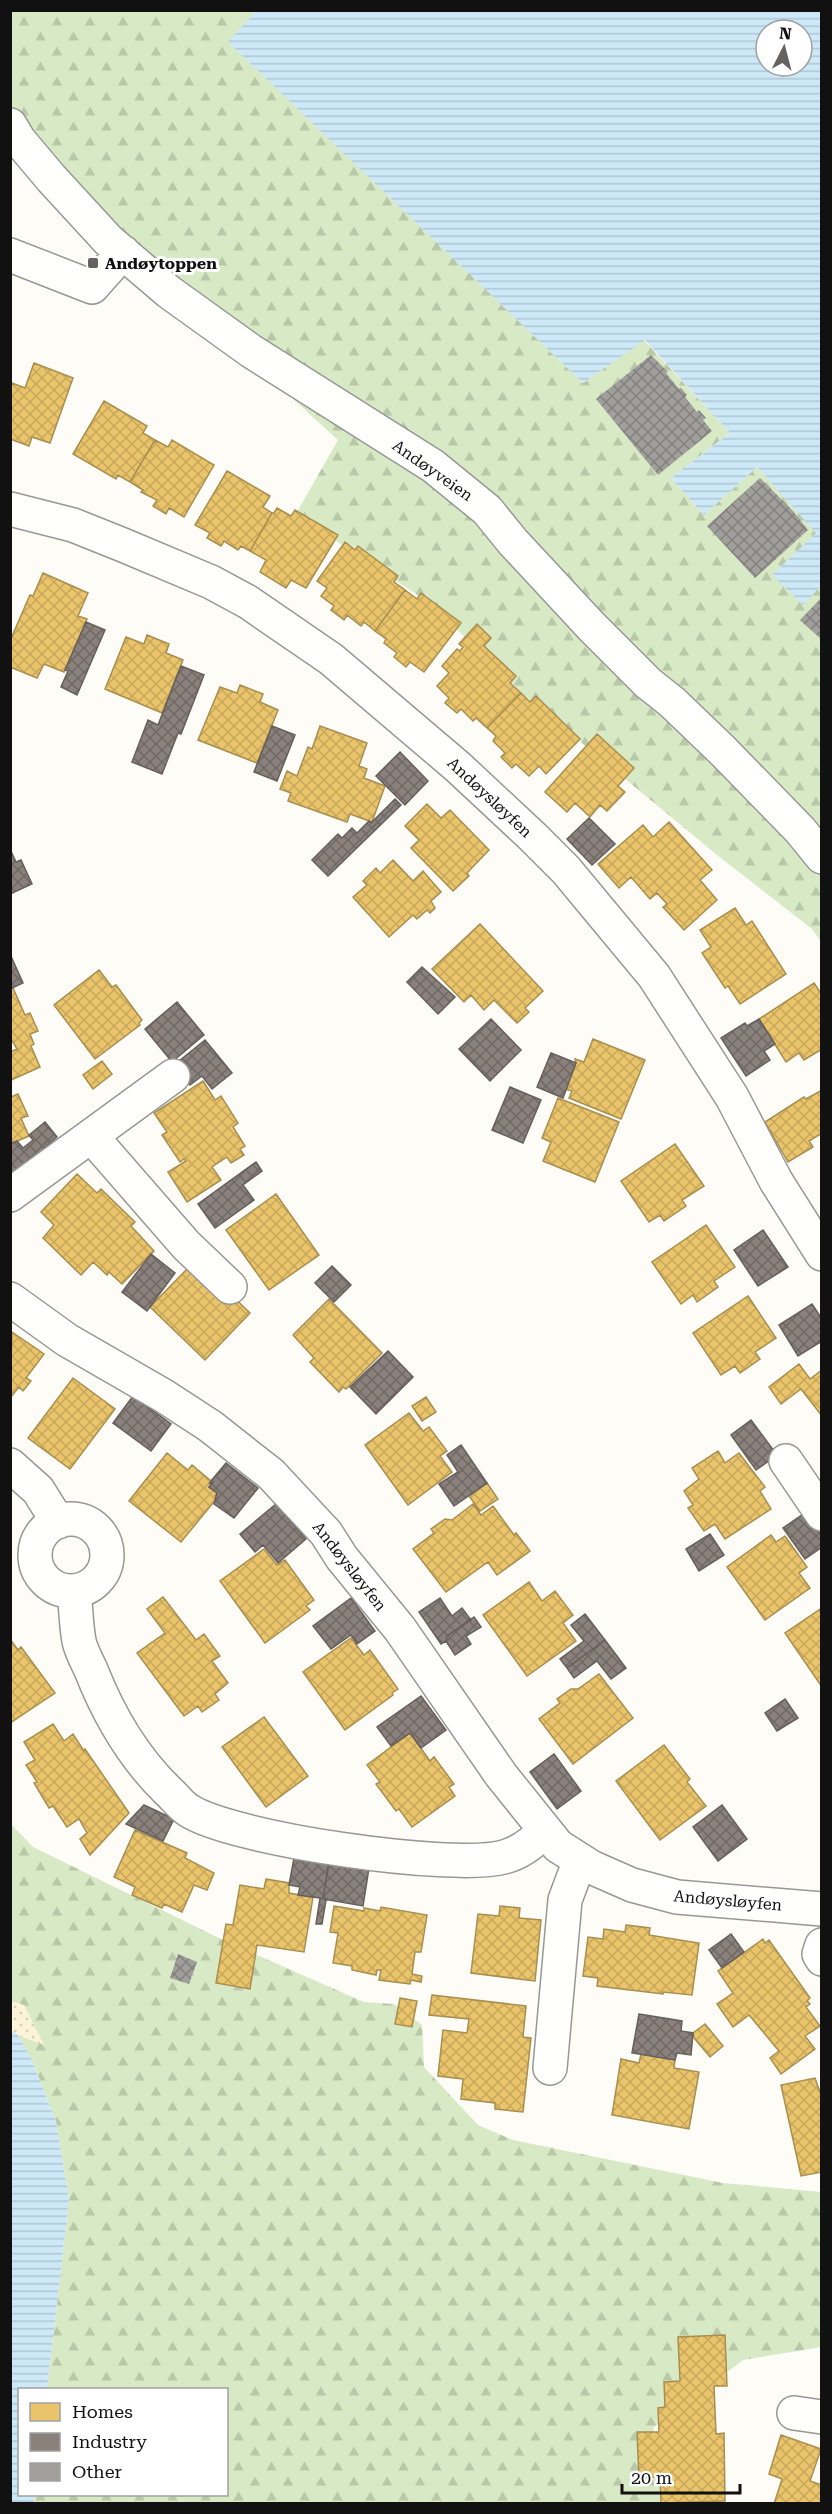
<svg xmlns="http://www.w3.org/2000/svg" width="832" height="2514" viewBox="0 0 832 2514" font-family="'Roboto Serif',serif">
	<defs>
		<pattern id="forest-firs" width="22" height="20" patternUnits="userSpaceOnUse" patternTransform="scale(1.5)"><rect width="22" height="20" fill="#d8eac5"/><path d="M5 1l3.5 6h-7zM16 11l3.5 6h-7z" fill="#b8c8a8"/></pattern>
		<pattern id="sand-dots" width="8" height="8" patternUnits="userSpaceOnUse" patternTransform="scale(1.5)"><rect width="8" height="8" fill="#fcf4d9"/><path d="M2 2h.1M6 6h.1" fill="none" stroke="#d7d0b9" stroke-width="1.8" stroke-linecap="round"/></pattern>
		<pattern id="water-rules" width="6" height="5" patternUnits="userSpaceOnUse" patternTransform="scale(1.5)"><rect width="6" height="5" fill="#cde8f7"/><path d="M0 2.5h6" fill="none" stroke="#afc6d3"/></pattern>
		<pattern id="homes-cross-hatch" width="8" height="8" patternUnits="userSpaceOnUse" patternTransform="scale(1.5)"><rect width="8" height="8" fill="#e9c46a"/><path d="M0 0l8 8M0 8l8-8" fill="none" stroke="#c7a75b"/></pattern>
		<pattern id="industry-cross-hatch" width="8" height="8" patternUnits="userSpaceOnUse" patternTransform="scale(1.5)"><rect width="8" height="8" fill="#8a817c"/><path d="M0 0l8 8M0 8l8-8" fill="none" stroke="#6f6864"/></pattern>
		<pattern id="building-cross-hatch" width="8" height="8" patternUnits="userSpaceOnUse" patternTransform="scale(1.5)"><rect width="8" height="8" fill="#a19f9c"/><path d="M0 0l8 8M0 8l8-8" fill="none" stroke="#82807e"/></pattern>
	</defs>
	<rect width="100%" height="100%" fill="#fdfcf7"/>
	<path fill="url(#forest-firs)" d="M10,11H256L229,42L583,383L644,340L730,433L671,478L704,515L757,467L817,533L803,605L821,585V941L812,929L717,855L524,695L431,604L296,514L338,440L36,163L11,119Z
		M10,1823L33,1847L227,1942L364,2002L394,2004L422,2025L424,2067L478,2125L513,2140L723,2183L821,2192V2347L743,2360L653,2428L684,2503H33L34,2494H226V2390L47,2389L69,2199L56,2122L32,2060L11,2030Z"/>
	<path fill="url(#sand-dots)" d="M11,2001L24,2005L44,2045L11,2033Z"/>
	<path fill="url(#water-rules)" fill-rule="evenodd" d="M256,11H821L822,585L803,605L772,575L816,533L757,467L704,515L671,478L730,433L645,340L583,383L228,42ZM766,30H802V66H766Z
		M10,2030L17,2034L32,2060L56,2122L69,2199L47,2389L20,2390V2494L34,2495L33,2504L10,2503Z"/>
	<path fill="url(#homes-cross-hatch)" stroke="#a88e4f" stroke-width="1.5" d="M34,363L73,378L50,443L32,437L29,446L10,439V388L12,383L25,388Z
		M104,401L147,426L143,433L155,440L130,482L118,475L116,479L73,454Z
		M155,440L168,447L172,440L214,465L184,517L169,508L166,514L153,506L157,500L141,492L143,490L130,482Z
		M227,471L270,496L263,507L272,513L250,551L241,546L238,550L224,541L221,546L207,538L210,533L195,525Z
		M277,508L291,516L295,510L338,535L306,588L291,580L286,588L260,572L266,560L250,551L272,513H274Z
		M345,542L355,550L358,546L398,576L394,582L405,590L375,631L364,622L361,626L347,615L344,620L331,610L334,606L321,596L327,588L317,581Z
		M43,573L88,593L78,616L87,619L64,672L44,664L37,678L10,667V641L30,595L33,596Z
		M405,590L417,599L421,593L461,623L424,672L410,662L406,667L394,657L397,653L384,643L386,639L375,631Z
		M477,624L491,638L484,646L516,676L510,683L521,693L487,728L476,718L473,721L461,709L457,713L445,703L449,698L437,686L449,673L442,666L457,649L460,651L463,647L459,644Z
		M147,635L169,644L166,653L183,660L162,713L105,689L126,637L144,644Z
		M240,685L263,694L260,702L278,710L257,763L198,740L220,687L237,693Z
		M521,693L530,702L536,696L580,739L546,774L539,766L529,776L516,764L512,768L501,757L505,753L493,741L496,736L487,728Z
		M320,726L367,743L359,766L367,769L364,778L385,786L372,822L350,814L347,822L288,801L291,793L280,789L287,771L297,776L308,747L312,749Z
		M597,734L634,768L618,786L625,792L607,811L600,805L590,817L575,803L567,812L545,792Z
		M427,804L441,818L450,810L489,850L467,873L469,876L453,891L411,848L419,840L405,826Z
		M669,822L712,870L700,880L717,900L684,930L663,907L667,904L657,893L650,899L631,877L619,888L598,864L643,825L653,837Z
		M393,860L413,881L423,871L441,892L431,901L435,908L430,913L427,910L417,919L413,915L389,937L353,897L367,885L363,881L376,868L380,873Z
		M735,908L746,925L752,921L786,974L740,1004L728,986L725,988L702,953L711,947L700,930Z
		M480,924L543,991L525,1008L529,1012L517,1023L494,1000L484,1010L471,995L464,1002L432,969Z
		M99,970L112,987L116,985L142,1020L139,1023L140,1025L95,1059L54,1005Z
		M814,983L822,995V1049L804,1060L799,1053L786,1062L759,1019Z
		M13,988L25,1015L30,1013L38,1031L30,1034L34,1044L31,1046L40,1067L11,1080L10,1052L17,1049L10,1037V989Z
		M593,1039L645,1060L621,1119L569,1098L572,1091L565,1089L576,1063L575,1059L584,1062Z
		M102,1061L112,1074L93,1089L83,1075Z
		M203,1081L215,1100L221,1096L238,1123L233,1127L245,1146L240,1149L244,1155L231,1163L227,1157L212,1167L221,1180L187,1202L168,1172L186,1161L184,1159L180,1162L162,1135L167,1132L154,1113Z
		M822,1090V1133L809,1141L813,1147L788,1162L765,1122L804,1097L806,1099Z
		M18,1094L28,1116L21,1118L29,1136L10,1144V1095L11,1097Z
		M558,1098L619,1122L595,1182L543,1161L551,1142L542,1138Z
		M675,1144L704,1186L682,1200L686,1206L664,1221L660,1215L649,1222L621,1181Z
		M77,1174L97,1193L101,1189L135,1222L131,1226L154,1251L122,1284L109,1272L107,1275L93,1262L81,1275L43,1238L54,1225L41,1212Z
		M276,1194L319,1255L269,1290L226,1230Z
		M706,1225L735,1267L714,1281L718,1287L697,1302L693,1295L681,1304L652,1262Z
		M190,1266L215,1279L250,1313L205,1360L150,1307Z
		M748,1296L776,1338L755,1352L760,1359L740,1373L735,1366L721,1375L693,1333Z
		M329,1299L382,1353L346,1389L343,1387L339,1392L310,1362L314,1358L293,1335Z
		M12,1332L44,1354L26,1378L31,1381L23,1391L19,1387L10,1398Z
		M799,1364L810,1379L822,1370V1416L801,1389L781,1404L769,1387Z
		M73,1378L115,1409L70,1469L28,1438Z
		M426,1397L436,1412L422,1421L412,1406Z
		M409,1413L423,1431L429,1427L447,1451L440,1456L452,1472L408,1505L365,1445Z
		M718,1451L725,1463L739,1453L765,1487L760,1491L771,1509L725,1539L715,1524L704,1531L688,1508L693,1505L684,1491L699,1479L692,1468Z
		M167,1453L188,1470L192,1465L211,1481L210,1483L213,1482L209,1487L217,1493L215,1496L217,1498L181,1542L129,1501Z
		M487,1483L498,1499L480,1511L469,1496Z
		M473,1504L481,1515L493,1506L514,1535L516,1533L530,1551L497,1575L488,1562L446,1592L413,1549L434,1533L431,1529L445,1519L452,1520Z
		M771,1535L776,1542L785,1536L807,1567L799,1573L810,1588L765,1620L727,1567Z
		M264,1549L277,1565L285,1560L314,1600L306,1606L310,1610L265,1643L220,1581Z
		M529,1582L542,1601L555,1591L573,1615L563,1623L576,1641L527,1676L483,1615Z
		M163,1597L196,1640L204,1634L220,1656L212,1661L228,1683L215,1694L219,1700L202,1712L198,1706L184,1716L137,1653L165,1633L147,1609Z
		M822,1608V1687L785,1633Z
		M351,1638L364,1655L370,1650L398,1689L392,1693L393,1695L345,1730L303,1672Z
		M10,1639L18,1650L21,1647L55,1693L10,1723Z
		M599,1674L633,1718L573,1764L539,1719L560,1703L557,1699L571,1689H578Z
		M264,1717L308,1776L266,1807L222,1747Z
		M53,1724L64,1741L73,1734L84,1751L85,1749L129,1813L90,1855L80,1839L87,1833L79,1819L67,1827L53,1806L49,1808L34,1783L37,1782L26,1765L35,1760L24,1742Z
		M410,1733L430,1761L434,1757L454,1784L449,1787L455,1796L412,1827L399,1809L396,1811L376,1784L380,1782L367,1765Z
		M664,1745L690,1779L687,1782L706,1806L660,1840L616,1781Z
		M135,1830L187,1853L185,1858L214,1873L207,1890L194,1885L182,1912L164,1904L162,1908L132,1895L135,1887L114,1877Z
		M266,1879L289,1883V1893L313,1897L304,1952L257,1945L250,1989L216,1983L226,1924L233,1925L240,1885L264,1889Z
		M334,1906L364,1911V1908L380,1911L381,1907L427,1915L421,1952H415L412,1974L422,1976L421,1982L411,1980L410,1984L379,1980L381,1970H377L376,1975L352,1970V1966L333,1963L338,1933L330,1932Z
		M500,1906L520,1908L519,1918L541,1920L535,1981L471,1973L478,1914L499,1916Z
		M626,1925L650,1928L649,1935L699,1943L692,1995L663,1992V1994L597,1986L598,1978L583,1976L588,1937L603,1939L604,1929L625,1932Z
		M763,1939L765,1943L769,1940L810,1998L807,2001L810,2004L806,2007L820,2026L805,2036L815,2049L781,2074L770,2058L779,2051L749,2015L733,2027L717,2004L733,1993L718,1971Z
		M432,1995L526,2006L523,2037L531,2038L523,2112L495,2109V2103L461,2099L463,2079L438,2076L443,2030L467,2033L469,2019L429,2015Z
		M400,1998L417,2001L412,2027L395,2024Z
		M705,2024L723,2046L710,2057L694,2038L693,2033Z
		M641,2054L675,2060L674,2068L699,2072L689,2129L612,2115L621,2059L639,2063Z
		M815,2078L822,2098V2172L801,2176L781,2085Z
		M725,2335L727,2386H714L716,2434L724,2433L725,2501L661,2503L660,2477L639,2478L637,2432H659L658,2408L665,2407L664,2382L680,2381L678,2337Z
		M781,2435L821,2449L810,2481L822,2485V2504H774L782,2479L769,2474Z"/>
	<path fill="url(#industry-cross-hatch)" stroke="#665f5c" stroke-width="1.5" d="M86,622L105,630L77,695L61,687L68,671L65,670Z
		M181,666L204,675L181,734L178,733L162,774L132,762L148,720L158,725Z
		M272,726L295,735L277,781L254,772Z
		M400,752L428,781L405,805L376,776Z
		M395,799L401,805L328,876L312,860L338,834L342,838L352,828L357,833L369,821L371,823Z
		M589,818L615,844L592,865L567,839Z
		M10,849L16,862L21,860L32,884L10,894Z
		M10,954L23,983L10,989Z
		M422,967L455,997L438,1014L407,982Z
		M177,1002L204,1035L172,1062L145,1029Z
		M491,1019L521,1050L490,1081L459,1049Z
		M759,1019L775,1044L764,1051L770,1060L746,1076L721,1038L745,1023L747,1026Z
		M205,1040L232,1073L212,1089L202,1076L190,1085L174,1065Z
		M551,1053L576,1063L563,1098L537,1087Z
		M510,1087L541,1100L523,1143L492,1130Z
		M45,1122L57,1137L44,1148L47,1152L10,1184V1144L17,1141L23,1148L33,1140L29,1135Z
		M256,1162L262,1171L243,1185L254,1200L215,1228L198,1204Z
		M763,1230L788,1267L758,1286L734,1250Z
		M151,1254L175,1273L147,1311L122,1292Z
		M332,1266L351,1285L334,1302L315,1283Z
		M812,1304L822,1319V1341L798,1356L779,1325Z
		M388,1351L413,1377L376,1414L350,1387Z
		M133,1396L171,1424L151,1451L113,1423Z
		M751,1420L777,1455L756,1470L731,1435Z
		M461,1445L487,1483L454,1506L439,1484L458,1472L447,1455Z
		M226,1463L258,1488L234,1518L214,1504L217,1493L209,1487L213,1482L210,1483L211,1481Z
		M276,1504L306,1539L278,1563L263,1545L255,1552L240,1534Z
		M809,1510L822,1527V1547L805,1559L783,1528Z
		M710,1534L724,1555L699,1571L686,1549Z
		M351,1598L375,1631L357,1644L351,1635L331,1649L313,1626Z
		M440,1598L452,1616L462,1608L471,1620L447,1636L446,1641L441,1644L419,1612Z
		M585,1614L605,1640L567,1668L560,1659L584,1641L571,1625Z
		M474,1617L481,1627L466,1636L471,1644L455,1655L446,1641L447,1636Z
		M605,1640L626,1668L611,1679L597,1661L574,1678L567,1668Z
		M421,1696L446,1730L421,1748L410,1733L391,1746L377,1727Z
		M785,1699L798,1718L777,1731L765,1713Z
		M554,1754L581,1791L557,1809L530,1772Z
		M144,1805L174,1819L163,1841L126,1824Z
		M722,1805L747,1839L718,1861L693,1827Z
		M294,1858L329,1863L323,1899L326,1900L322,1924H316L320,1898L298,1895L300,1887L289,1885Z
		M329,1861L369,1868L363,1906L323,1899Z
		M731,1934L744,1952L722,1968L709,1950Z
		M639,2014L682,2021L681,2031L693,2033L691,2055L677,2053L675,2060L632,2053Z"/>
	<path fill="url(#building-cross-hatch)" d="M651,355L668,372L666,373L679,389L681,388L687,395L685,397L697,412L699,410L706,418L703,420L712,431L658,475L596,399Z
		M760,478L793,511L808,530L755,578L707,526Z
		M822,597V640L800,620Z
		M178,1954L197,1962L189,1984L170,1978Z"/>
	<g fill="none" stroke-linecap="round" stroke-linejoin="round">
		<g stroke="#979795" stroke-width="36">
			<path id="minor" d="M10,125L19,140L51,178L108,240L169,292L251,351L433,466L487,510L513,542L592,627L648,683L672,702L723,751L800,830L822,857
				M10,255L92,287L123,252
				M10,509L73,525L123,545L211,582L248,602L331,659L458,767L533,837L566,870L654,976L732,1097L776,1181L822,1254
				M92,1137L186,1245L230,1287
				M10,1195L173,1076
				M10,1299L67,1340L164,1396L210,1426L271,1474L326,1533L342,1558L400,1629L501,1775L558,1846L591,1867L632,1885L677,1897L822,1909
				M786,1461L822,1514
				M10,1465L38,1490L58,1522
				M35 1555a36 36 0 1 1 72 0a36 36 0 1 1-72 0Z
				M74,1591C76,1608 76,1625 79,1641C81,1651 87,1661 91,1670C109,1716 133,1757 168,1791C175,1797 181,1806 188,1810C231,1839 453,1871 504,1857C519,1853 534,1842 545,1830
				M822,1945L819,1954L822,1959
				M550,2068L565,1900L580,1860
				M794,2413L822,2417"/>
		</g>
		<use href="#minor" stroke="#fffffe" stroke-width="33"/>
	</g>
	<rect fill="#646362" stroke="#fff" stroke-width="2" x="87" y="257" width="12" height="12" rx="3"/>
	<g text-anchor="middle" stroke-width="6" stroke-linejoin="round" paint-order="stroke">
		<g font-size="16" font-weight="bold" fill="#111" stroke="#fff" text-anchor="start">
			<text x="105" y="269">Andøytoppen</text>
		</g>
		<g font-size="16" fill="#111" stroke="#fff">
			<text transform="translate(433 470) rotate(35)" y="6">Andøyveien</text>
			<text transform="translate(490 797) rotate(43)" y="6">Andøysløyfen</text>
			<text transform="translate(350 1566) rotate(52)" y="6">Andøysløyfen</text>
			<text transform="translate(728 1900) rotate(5)" y="6">Andøysløyfen</text>
		</g>
	</g>
	<rect width="832" height="2514" fill="none" stroke="#111111" stroke-width="24"/>
	<rect x="18" y="2388" width="210" height="108" fill="#ffffff" stroke="#a0a0a0" stroke-width="1.5"/>
	<rect x="30" y="2403" width="30" height="18" fill="#e9c46a" stroke="#a0a0a0" stroke-width="1.5"/>
	<text x="72" y="2418" font-size="18" fill="#111111">Homes</text>
	<rect x="30" y="2433" width="30" height="18" fill="#8a817c" stroke="#a0a0a0" stroke-width="1.5"/>
	<text x="72" y="2448" font-size="18" fill="#111111">Industry</text>
	<rect x="30" y="2463" width="30" height="18" fill="#a19f9c" stroke="#a0a0a0" stroke-width="1.5"/>
	<text x="72" y="2478" font-size="18" fill="#111111">Other</text>
	<g transform="translate(784 48) rotate(6)"><circle r="28" fill="#ffffff" stroke="#a0a0a0" stroke-width="1.5"/>
	<path d="M0-4.5L10 22L0 15L-10 22Z" fill="#646362"/>
	<text y="-9" font-size="16" font-weight="bold" text-anchor="middle" fill="#111111">N</text>
	</g>
	<path d="M622 2484v9h118v-9" fill="none" stroke="#111111" stroke-width="3"/>
	<text x="631" y="2484" font-size="18" fill="#111111" stroke="#ffffff" stroke-width="4.5" paint-order="stroke">20 m</text>
</svg>
